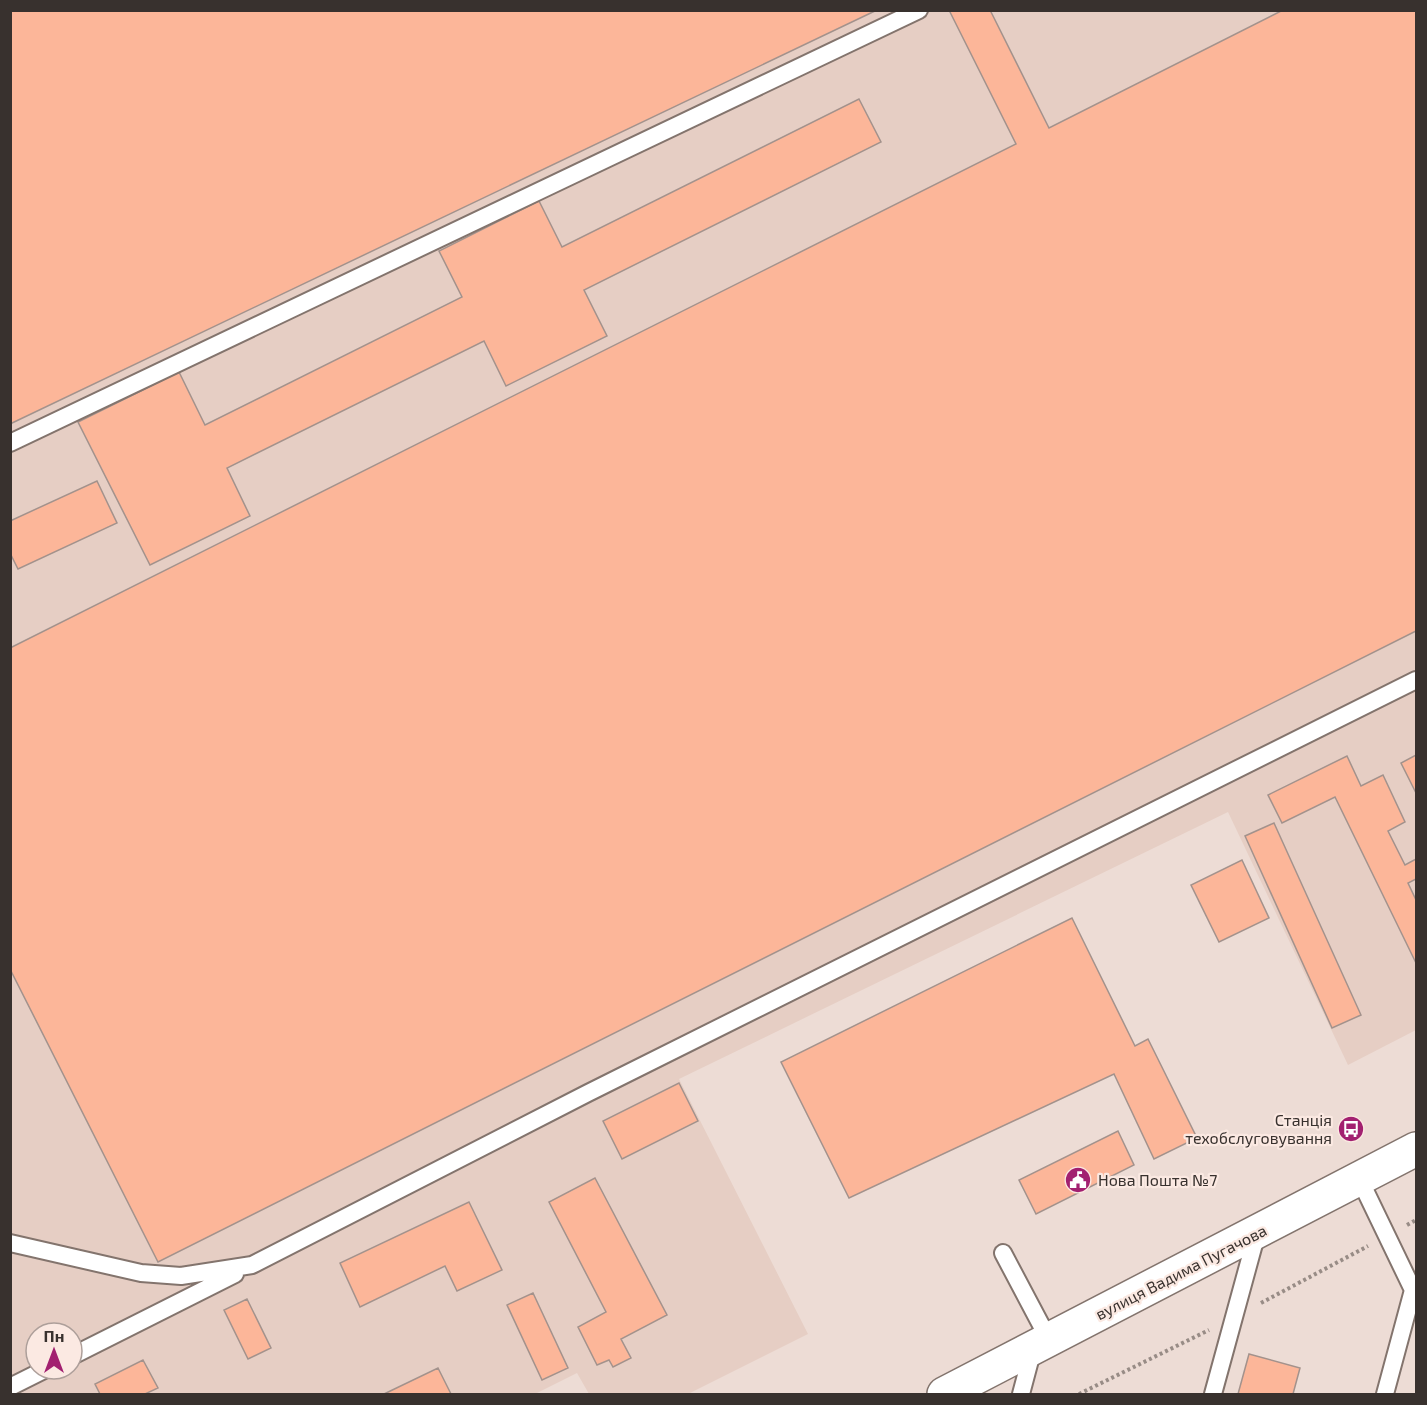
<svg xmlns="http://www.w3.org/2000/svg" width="1427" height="1405" viewBox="0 0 1427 1405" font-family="'Exo 2',sans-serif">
	<rect width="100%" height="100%" fill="#eddcd5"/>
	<path fill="#e6cec4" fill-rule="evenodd" d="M10,11H1416V1030L1348,1065L1228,812L679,1079L808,1334L688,1394H589L577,1373L535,1394H11ZM36,1333H72V1369H36Z"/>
	<path fill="#fcb699" stroke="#a3928c" stroke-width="1.5" d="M10,10H877L10,424Z
		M949,10H990L1049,128L1283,10H1416V631L158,1262L10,969V648L1016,144Z
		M859,99L881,142L584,290L607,336L506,386L484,341L227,468L250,516L150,565L78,422L179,372L205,425L462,297L439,251L539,201L562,247Z
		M97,481L117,523L18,569L10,553V521Z
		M1416,755V793L1401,763Z
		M1347,756L1361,786L1383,775L1405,822L1388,831L1405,865L1416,859V879L1408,883L1416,900V963L1335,797L1282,823L1268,795Z
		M1274,823L1361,1015L1332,1028L1245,836Z
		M1242,860L1269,918L1219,942L1191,885Z
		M1072,918L1135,1046L1148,1039L1197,1138L1154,1159L1114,1074L849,1198L781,1062Z
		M679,1083L698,1121L622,1159L603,1121Z
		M1118,1131L1134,1165L1036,1214L1019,1180Z
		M595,1178L667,1315L621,1339L631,1358L613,1367L609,1360L597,1365L578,1327L606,1312L549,1202Z
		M469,1202L502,1270L457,1291L445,1266L360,1307L340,1263Z
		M533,1293L568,1368L542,1380L507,1305Z
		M247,1299L271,1348L248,1359L224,1310Z
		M1249,1354L1300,1368L1293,1394H1238Z
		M143,1360L158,1388L145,1394H100L95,1384Z
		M438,1368L451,1394H384Z"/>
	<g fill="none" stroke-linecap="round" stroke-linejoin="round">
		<g stroke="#83746d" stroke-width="20">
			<path id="lane" d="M10,443L919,10
				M1360,1180L1413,1290L1385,1394
				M10,1243L141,1273L181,1276L252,1265L588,1093L1416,680
				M1003,1253L1049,1340
				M72,1356L235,1274
				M10,1387L46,1369
				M1021,1394L1033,1349
				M1213,1394L1257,1233"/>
		</g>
		<g stroke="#83746d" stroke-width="36">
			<path id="primary" d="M944,1394L1416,1149"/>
		</g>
		<path stroke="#988c86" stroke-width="4" stroke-dasharray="3 3" stroke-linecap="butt" d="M1407,1225L1416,1220
			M1261,1303L1368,1246
			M1079,1394L1209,1330"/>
		<use href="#lane" stroke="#fff" stroke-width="16"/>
		<use href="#primary" stroke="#fff" stroke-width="33"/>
	</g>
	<defs>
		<g id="bus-disc" transform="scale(1.35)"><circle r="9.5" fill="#a22070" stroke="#fbe9e2"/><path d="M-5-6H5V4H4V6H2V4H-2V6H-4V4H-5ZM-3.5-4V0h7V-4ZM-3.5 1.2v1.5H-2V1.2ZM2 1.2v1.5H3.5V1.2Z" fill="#fff"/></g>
		<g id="civic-disc" transform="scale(1.35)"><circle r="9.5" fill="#a22070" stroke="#fbe9e2"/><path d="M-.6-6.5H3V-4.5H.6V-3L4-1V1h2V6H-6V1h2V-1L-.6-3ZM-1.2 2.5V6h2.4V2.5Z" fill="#fff"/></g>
	</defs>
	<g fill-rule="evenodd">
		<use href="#bus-disc" x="1351" y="1129"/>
		<use href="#civic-disc" x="1078" y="1180"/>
	</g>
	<g text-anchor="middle" stroke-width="4.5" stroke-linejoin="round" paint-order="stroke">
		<g font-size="16" fill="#38312e" stroke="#fbe9e2" text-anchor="end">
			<text x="1332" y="1126">Станція<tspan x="1332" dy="18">техобслуговування</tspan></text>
			<text x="1098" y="1186" text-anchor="start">Нова Пошта №7</text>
		</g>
		<g font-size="16" fill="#38312e" stroke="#fbe9e2">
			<text transform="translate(1181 1272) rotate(-27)" y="6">вулиця Вадима Пугачова</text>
		</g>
	</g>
	<rect width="1427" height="1405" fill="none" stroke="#38312e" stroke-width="24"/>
	<g transform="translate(54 1351)"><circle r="28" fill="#fbe9e2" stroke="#ad9f9a" stroke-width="1.5"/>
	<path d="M0-4.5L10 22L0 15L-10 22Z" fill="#a22070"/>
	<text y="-9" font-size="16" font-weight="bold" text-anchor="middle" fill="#38312e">Пн</text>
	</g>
</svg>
